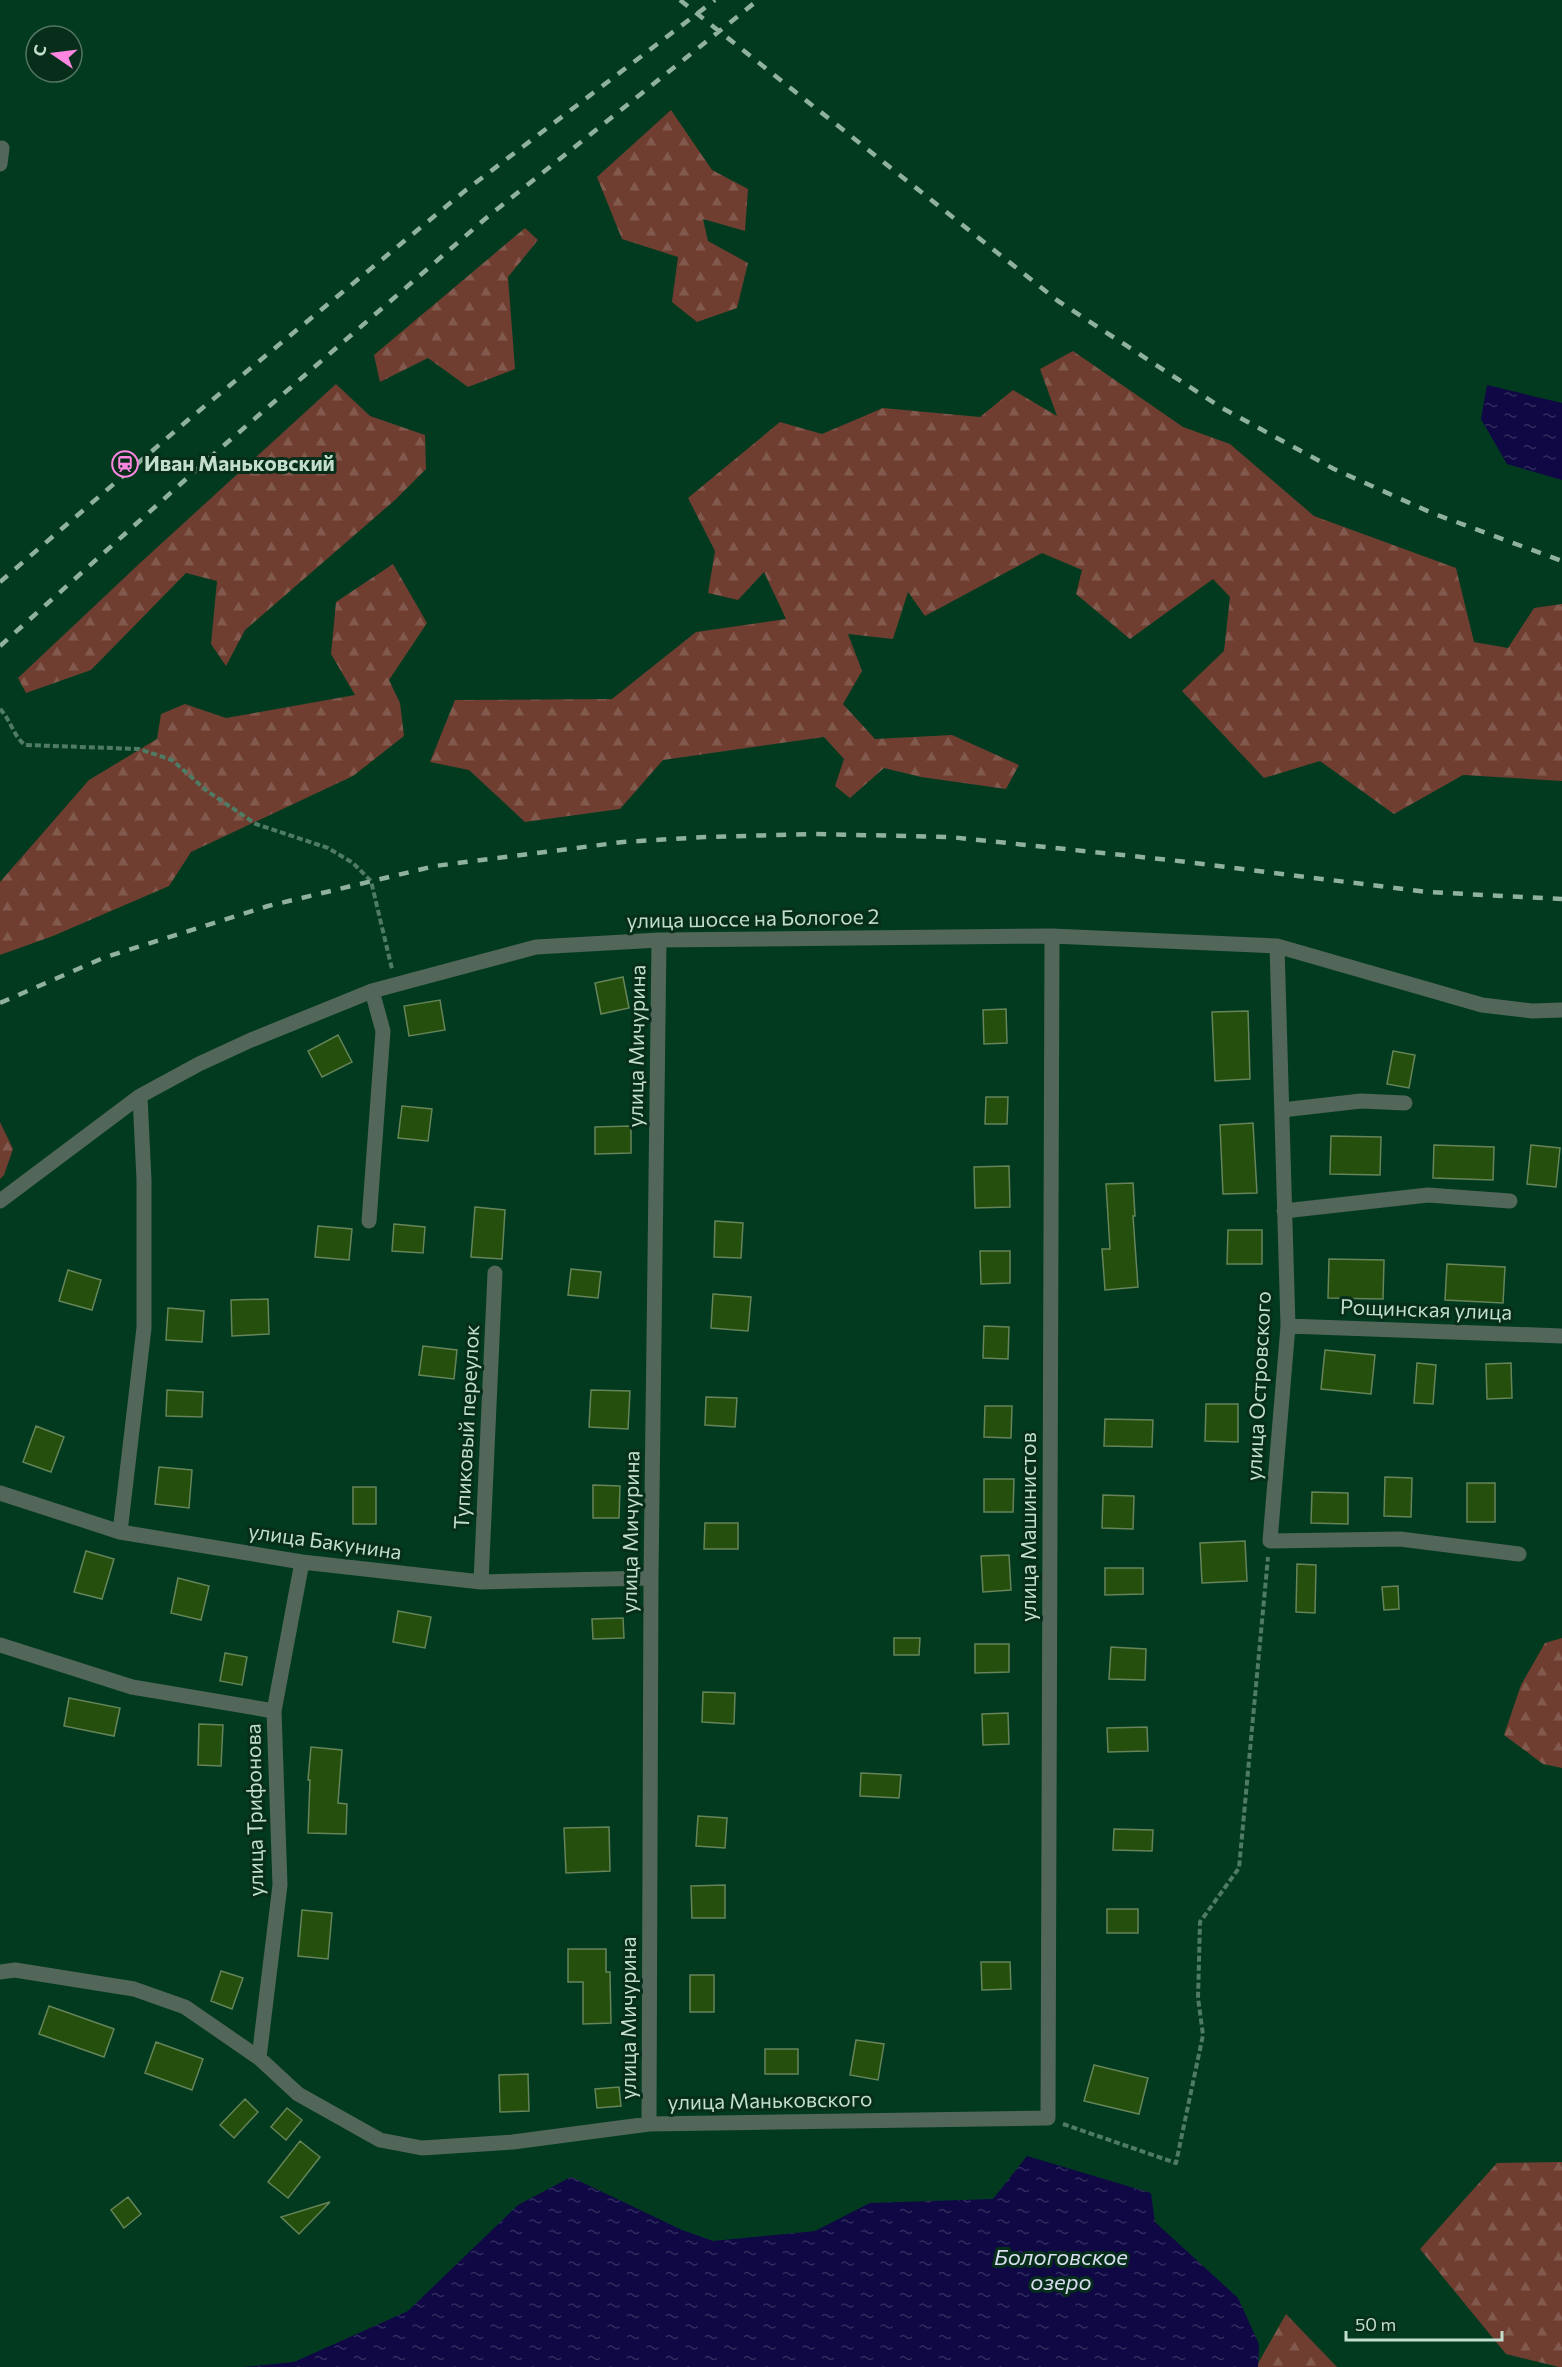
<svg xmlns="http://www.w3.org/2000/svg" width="1562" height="2367" viewBox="0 0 1562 2367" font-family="Commissioner,sans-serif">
	<defs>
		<pattern id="forest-firs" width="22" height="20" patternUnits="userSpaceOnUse" patternTransform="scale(1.5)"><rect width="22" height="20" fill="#6f3e30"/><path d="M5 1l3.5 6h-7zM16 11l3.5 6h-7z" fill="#82594d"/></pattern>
		<pattern id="water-ripples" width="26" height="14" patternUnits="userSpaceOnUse" patternTransform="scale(1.5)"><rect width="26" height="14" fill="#0f0844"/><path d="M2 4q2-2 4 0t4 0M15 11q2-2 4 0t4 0" fill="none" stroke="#302c5e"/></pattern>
	</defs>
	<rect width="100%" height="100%" fill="#023a20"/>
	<path fill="url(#forest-firs)" d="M671,110L712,170L748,189L745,231L703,219L708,241L748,263L737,308L697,322L672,302L678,257L622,239L597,177Z
		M525,228L538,240L508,277L515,369L468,387L428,358L380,382L374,355Z
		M1073,351L1183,427L1230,444L1314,516L1456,568L1474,642L1508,648L1534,608L1562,604V781L1463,775L1394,814L1320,761L1264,778L1182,691L1224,651L1230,597L1213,579L1130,639L1076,594L1082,570L1042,553L925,616L908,592L893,639L848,634L862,671L843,704L875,739L952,735L1019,765L1006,789L921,777L884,768L850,798L835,786L844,759L824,737L663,760L620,809L525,822L469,770L430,762L455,700L612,699L696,632L786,619L764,572L738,600L708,593L715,551L688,498L780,422L822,434L883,408L980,417L1013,390L1057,416L1040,369Z
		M336,384L370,416L425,435L426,469L395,500L245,630L226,666L211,644L217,581L186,573L91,670L26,693L18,678L139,564Z
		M393,564L427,623L389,680L400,703L404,736L353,776L191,852L169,886L53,936L0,955V882L89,780L157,739L161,714L185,704L226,718L355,695L331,654L336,602Z
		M0,1122L13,1149L4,1175L0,1179Z
		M1562,1638V1768L1543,1764L1504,1735L1521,1685L1545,1643Z
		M1562,2162V2367H1559L1506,2354L1420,2249L1497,2163Z
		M1286,2314L1337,2367H1256Z"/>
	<path fill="url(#water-ripples)" d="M1487,385L1562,403V480L1507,464L1481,419Z
		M1027,2156L1151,2193L1155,2222L1238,2298L1259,2344L1258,2367H243L294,2362L408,2311L518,2205L571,2177L682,2230L713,2241L815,2231L870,2203L993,2199Z"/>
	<path fill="#254f0c" stroke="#658459" stroke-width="1.5" d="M623,977L629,1008L601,1014L595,983Z
		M440,1000L445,1030L409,1036L404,1006Z
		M1006,1009L1007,1043L984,1044L983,1010Z
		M1248,1011L1250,1079L1215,1081L1212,1012Z
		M338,1035L352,1062L322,1077L308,1051Z
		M1393,1051L1415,1055L1409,1088L1387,1084Z
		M986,1097H1008L1007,1124H985Z
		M402,1106L432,1109L428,1141L398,1138Z
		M1253,1123L1257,1193L1223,1194L1220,1125Z
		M631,1126V1153L595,1154V1127Z
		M1331,1136L1381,1137L1380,1175L1330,1174Z
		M1434,1145L1494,1147L1493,1180L1433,1178Z
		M1531,1145L1560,1148L1556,1187L1527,1184Z
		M1009,1166L1010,1207L975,1208L974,1167Z
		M1133,1183L1135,1216H1133L1138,1287L1105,1290L1102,1249H1110L1106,1184Z
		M475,1207L505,1210L502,1259L471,1257Z
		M715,1221L743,1223L741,1258L714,1257Z
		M394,1224L425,1227L423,1253L392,1251Z
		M318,1226L352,1229L349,1260L315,1257Z
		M1228,1230H1262V1264H1227Z
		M980,1251H1010V1283L981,1284Z
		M1329,1259L1384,1260L1383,1299L1328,1298Z
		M1447,1264L1505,1267L1503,1303L1445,1300Z
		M571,1269L601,1272L598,1298L568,1295Z
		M68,1270L101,1280L92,1310L59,1301Z
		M713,1294L751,1297L748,1331L711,1328Z
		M268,1299L269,1334L232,1336L231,1300Z
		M168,1308L204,1311L202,1342L166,1340Z
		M984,1326L1009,1327L1008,1359L983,1358Z
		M423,1346L457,1350L454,1379L419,1375Z
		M1325,1350L1375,1355L1371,1394L1321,1389Z
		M1417,1363L1436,1365L1433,1404L1414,1403Z
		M1511,1363L1512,1398L1487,1399L1486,1364Z
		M167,1390L203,1392L202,1417L166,1416Z
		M591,1390L630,1391L628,1429L589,1427Z
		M706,1397L737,1398L735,1427L705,1425Z
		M1206,1404H1238V1442L1205,1441Z
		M985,1406H1012L1011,1438L984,1437Z
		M1105,1419L1153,1420L1152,1447L1104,1446Z
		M36,1426L64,1437L51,1472L23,1462Z
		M159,1467L192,1470L189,1508L155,1504Z
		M1385,1477L1412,1478L1411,1517L1384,1516Z
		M984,1479H1014L1013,1512H984Z
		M1467,1483H1495V1522H1467Z
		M593,1485L620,1486L619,1518H593Z
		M353,1487H376V1524H353Z
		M1312,1492L1348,1493V1524L1311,1523Z
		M1103,1495L1134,1496L1133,1529L1102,1528Z
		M705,1523H738V1549H704Z
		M1245,1541L1247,1581L1202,1583L1200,1543Z
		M86,1551L114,1559L102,1599L74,1592Z
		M1009,1555L1011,1590L983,1592L981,1556Z
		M1297,1564L1316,1565L1315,1613L1296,1612Z
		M1105,1568H1143V1594L1105,1595Z
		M178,1578L209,1586L201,1620L171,1613Z
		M1398,1586L1399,1609L1384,1610L1382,1587Z
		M398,1611L431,1617L425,1648L393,1642Z
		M623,1618L624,1638L593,1639L592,1619Z
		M894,1638H920L919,1655H894Z
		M975,1644H1009V1672L975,1673Z
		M1111,1647L1146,1649L1145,1680L1109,1679Z
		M225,1653L247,1657L242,1685L220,1681Z
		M703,1692L735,1693L734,1724L702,1722Z
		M69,1698L120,1708L114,1736L64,1726Z
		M1008,1713L1009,1744L983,1745L982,1714Z
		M199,1724L223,1725L221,1766L198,1765Z
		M1147,1727L1148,1751L1108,1752L1107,1728Z
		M311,1747L342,1750L338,1803L347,1804L346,1834L308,1833L310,1780H308Z
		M861,1773L901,1775L899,1798L860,1796Z
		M698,1816L727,1818L725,1848L696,1846Z
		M609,1827L610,1871L566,1873L564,1828Z
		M1114,1829L1153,1830L1152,1851L1113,1850Z
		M725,1885V1918H692L691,1886Z
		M1107,1909H1138V1933H1107Z
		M302,1910L332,1913L328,1959L298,1956Z
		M568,1949H606V1972H610L611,2023L583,2024V1982H568Z
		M981,1962H1010L1011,1989L982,1990Z
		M221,1971L243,1978L232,2009L211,2001Z
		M690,1975H714V2012H690Z
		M49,2006L114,2029L104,2057L39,2034Z
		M856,2040L884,2044L878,2080L850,2075Z
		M156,2042L203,2059L192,2090L145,2073Z
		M765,2049H798V2074H765Z
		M1094,2065L1148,2078L1139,2114L1084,2101Z
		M528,2074L529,2111L500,2112L499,2075Z
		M619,2087L621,2106L597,2108L595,2089Z
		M245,2099L258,2112L234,2138L220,2125Z
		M287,2108L302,2120L286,2140L271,2127Z
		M300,2141L320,2157L288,2198L268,2182Z
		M128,2197L141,2214L124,2228L111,2210Z
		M330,2202L299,2234L281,2217Z"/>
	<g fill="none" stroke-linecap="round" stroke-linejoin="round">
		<path stroke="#4f7b65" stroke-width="4" stroke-dasharray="6 3" stroke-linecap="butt" d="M0,709C11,720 13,736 25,745L139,749L172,760L207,791L256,824L328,848L353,863L371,881L392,969
			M1063,2124L1176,2163L1203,2035L1198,1998L1200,1922L1239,1868L1268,1557"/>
		<path stroke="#526659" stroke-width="15" d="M0,164L2,148
			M1277,946L1288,1326L1270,1541L1400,1539L1519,1554
			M1282,1110L1361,1101L1405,1103
			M0,1201L140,1096L199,1064L251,1040L372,991L536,947L659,940L1052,936L1277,946L1482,1005L1532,1011L1562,1010
			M1284,1211L1428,1195L1510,1201
			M369,1221L383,1031L372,991
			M1288,1326L1562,1336
			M0,1493L120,1532L302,1562L481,1582L651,1578
			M120,1532L144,1328V1180L140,1096
			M481,1582L495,1273
			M0,1645L132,1687L274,1711
			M0,1972L15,1970L134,1989L185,2007L259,2058L298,2094L380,2140L422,2148L513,2142L649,2124L1048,2118L1052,936
			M259,2058L280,1885L274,1711L302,1562
			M649,2124L651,1578L659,940"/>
		<path stroke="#8fb19d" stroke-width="4.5" stroke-dasharray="10 10" stroke-linecap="butt" d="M680,0L1058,301L1222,408L1334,469L1432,513L1562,561
			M0,582L188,420L466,190L715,0
			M0,646L214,454L485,219L758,0
			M0,1003L103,958L268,906L435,866L623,842L705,837L815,834L950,837L1170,860L1427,892L1562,899"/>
	</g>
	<defs>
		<g id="station-ring" transform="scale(1.35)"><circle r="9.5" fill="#062e1a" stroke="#fd86e1" stroke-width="1.5"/><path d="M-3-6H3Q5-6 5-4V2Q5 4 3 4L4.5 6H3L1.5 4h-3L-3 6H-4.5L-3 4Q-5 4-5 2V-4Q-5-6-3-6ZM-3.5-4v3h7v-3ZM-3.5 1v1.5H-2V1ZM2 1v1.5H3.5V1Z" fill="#fd86e1"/></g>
	</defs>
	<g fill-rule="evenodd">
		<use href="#station-ring" x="125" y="464"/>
	</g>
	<g text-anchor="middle" stroke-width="6" stroke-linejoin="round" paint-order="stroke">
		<g font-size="21" font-weight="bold" fill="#c4decd" stroke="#062e1a" text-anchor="start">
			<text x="144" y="471">Иван Маньковский</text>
		</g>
		<g font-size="21" fill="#c4decd" stroke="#062e1a">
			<text transform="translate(753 919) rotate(-1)" y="7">улица шоссе на Бологое 2</text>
			<text transform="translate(637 1046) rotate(-89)" y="7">улица Мичурина</text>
			<text transform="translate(1426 1310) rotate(2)" y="7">Рощинская улица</text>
			<text transform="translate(1259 1386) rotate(-87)" y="7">улица Островского</text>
			<text transform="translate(467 1427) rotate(-87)" y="7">Тупиковый переулок</text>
			<text transform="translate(1029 1527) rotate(-90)" y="7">улица Машинистов</text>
			<text transform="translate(631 1532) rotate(-89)" y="7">улица Мичурина</text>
			<text transform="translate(325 1542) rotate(8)" y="7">улица Бакунина</text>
			<text transform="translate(255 1810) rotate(-91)" y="7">улица Трифонова</text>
			<text transform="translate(629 2018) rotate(-90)" y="7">улица Мичурина</text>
			<text transform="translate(770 2101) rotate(-1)" y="7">улица Маньковского</text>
		</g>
		<g font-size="22" font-style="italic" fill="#d9ddf0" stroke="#062e1a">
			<text x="1061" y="2265">Бологовское<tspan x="1061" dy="25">озеро</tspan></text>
		</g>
	</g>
	<g transform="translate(54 54) rotate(284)"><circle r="28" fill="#062e1a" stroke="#527462" stroke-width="1.5"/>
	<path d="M0-4.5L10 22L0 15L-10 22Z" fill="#fd86e1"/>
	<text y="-9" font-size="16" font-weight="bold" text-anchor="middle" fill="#c4decd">С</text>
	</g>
	<path d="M1346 2331v9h156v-9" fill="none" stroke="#c4decd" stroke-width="3"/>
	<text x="1355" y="2331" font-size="18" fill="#c4decd" stroke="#062e1a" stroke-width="4.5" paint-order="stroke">50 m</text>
</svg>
